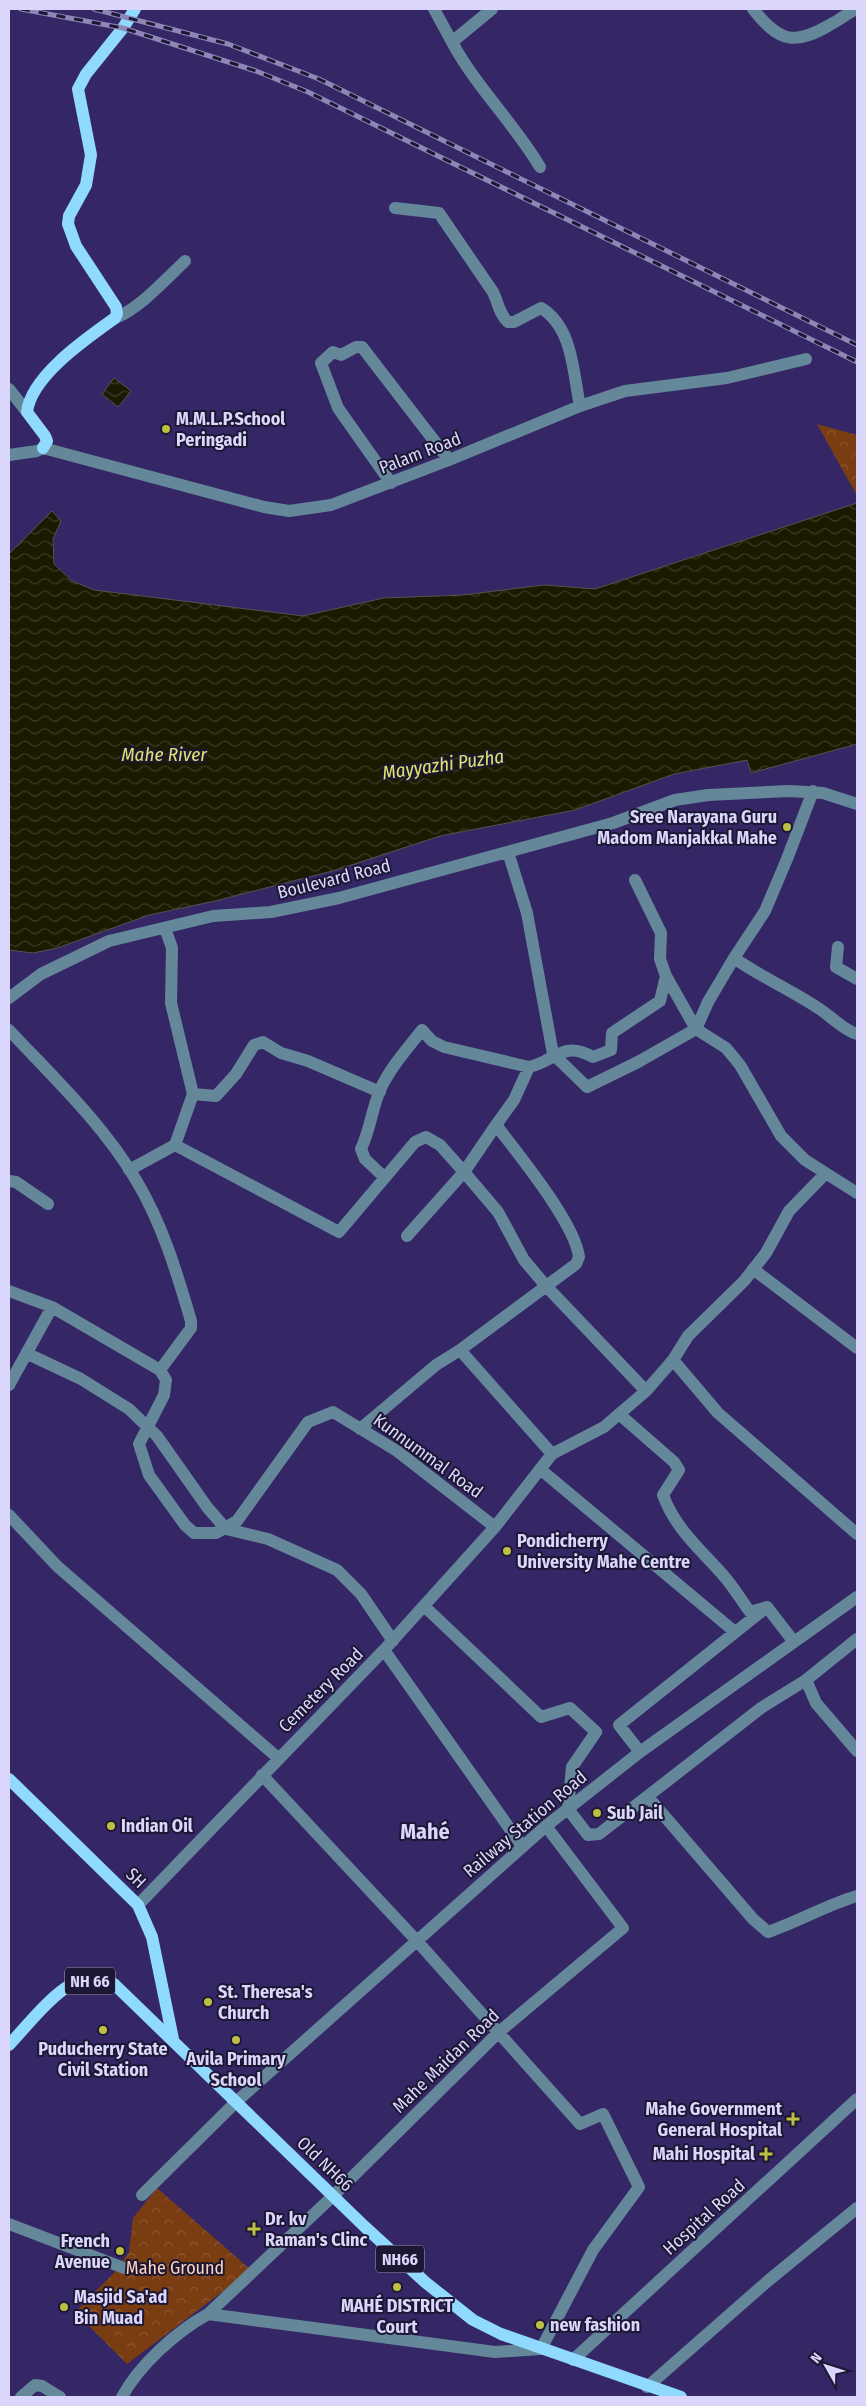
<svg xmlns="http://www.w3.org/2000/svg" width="866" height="2406" viewBox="0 0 866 2406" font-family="'Fira Sans Condensed',sans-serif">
	<defs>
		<pattern id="park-crowns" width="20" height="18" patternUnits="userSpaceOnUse" patternTransform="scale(1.25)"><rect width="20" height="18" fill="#7a3c11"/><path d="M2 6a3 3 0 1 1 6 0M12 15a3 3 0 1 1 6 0" fill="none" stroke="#8c5735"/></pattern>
		<pattern id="water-waves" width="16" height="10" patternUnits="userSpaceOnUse" patternTransform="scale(1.25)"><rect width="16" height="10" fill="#1a1a01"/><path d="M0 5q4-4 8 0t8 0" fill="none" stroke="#3b3b27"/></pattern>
	</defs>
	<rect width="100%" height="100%" fill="#352766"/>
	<path fill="url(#park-crowns)" d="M817,424L857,435V493L856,494Z
		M157,2188L251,2270L127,2364L75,2312L115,2272L129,2252L133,2218Z"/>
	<path fill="url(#water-waves)" stroke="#54524c" d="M114,378L131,391L118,407L102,394Z
		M857,503V744L751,773L747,760L674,774L575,810L440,836L336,870L215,901L149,915L57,948L33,953L9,950V554L52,511L61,521L53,539L54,564L72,581L94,590L303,616L384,598L463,595L544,585L595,589Z"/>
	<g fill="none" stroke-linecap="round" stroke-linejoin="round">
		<path stroke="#648799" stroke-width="12" d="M434,9L452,42
			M492,9L452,42C476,87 514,123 540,167
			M753,9C780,43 795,46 833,23C841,19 849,12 857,9
			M395,208L439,213L493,292C498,302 499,314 508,322H514L541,308C573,327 573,373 580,406
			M115,318C139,309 166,279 185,261
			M9,389L27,412
			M9,455L37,451L43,448L264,507L289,511L331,505L449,460L580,406L625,391L727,378L806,359
			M391,483L338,408L321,363L333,352L341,355L356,347H362L449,460
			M813,791L787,859L765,911L734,958C761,977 791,990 818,1008C831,1016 843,1030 857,1034
			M508,852L527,913L553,1054L587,1087L638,1062L696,1029L708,1002L734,958
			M838,947L836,967L857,979
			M666,976L696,1029L726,1048L740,1065L781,1136L805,1160L857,1193
			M9,998L41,974L109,941L213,916L271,912L339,898L613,823L675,800L708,795L789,791L823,793L857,804
			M9,1030C54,1078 102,1123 136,1180C162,1223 177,1273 191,1321V1328L160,1370L52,1307L9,1291
			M193,1094L216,1096L236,1074L254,1045L263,1042L281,1053L308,1061L380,1092
			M175,1145L339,1232L415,1142L426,1137L440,1145L464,1172L496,1125
			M129,1170L175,1145L193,1094L171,1003L172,948L165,928
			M384,1177L365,1159L361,1149C370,1130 372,1109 380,1090C390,1068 407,1049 422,1030L432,1041L444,1047L529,1067C556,1061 562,1040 593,1057L611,1050L612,1033L660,1001L666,976L660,959L661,933L635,880
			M9,1181L16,1182L48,1204
			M407,1236L464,1172L498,1212L524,1260L546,1286L646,1391L673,1360L688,1336L744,1281L766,1253L789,1211L825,1174
			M753,1269L857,1348
			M28,1354L81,1379L129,1409L157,1436L207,1507L226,1529L268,1539L337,1570L361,1594L393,1641
			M673,1360L718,1413L857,1534
			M160,1370L166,1380L164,1395L139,1444L149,1475L185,1525L194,1533H216L237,1521L308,1422L333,1412L397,1451L495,1527
			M9,1385L52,1307
			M619,1414L674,1462L679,1470L663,1495C675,1528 700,1549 723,1575C733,1586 741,1600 750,1612L767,1607L794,1642
			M360,1429L436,1365L460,1350
			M552,1454L604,1427L646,1391
			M540,1469L735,1632
			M9,1515L57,1566L278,1758
			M424,1606L541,1717L570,1708L596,1732L572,1767L568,1809L588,1835L599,1834L761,1708L806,1680L857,1639
			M384,1650L495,1527L552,1454L460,1350L576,1264L579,1257C575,1223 518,1154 496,1125L514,1100L529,1067
			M806,1680L816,1703L857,1751
			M640,1752L619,1725L762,1611
			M648,1797L753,1919L768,1932C798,1922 826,1905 857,1896
			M138,1905L384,1650L522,1846
			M142,2195L236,2102L546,1826L640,1752L857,1597
			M9,2224L124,2268
			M208,2314L495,2352L541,2349L593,2250L639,2187L603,2114L580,2124L417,1941L262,1775
			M573,2360L857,2099
			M647,2387L769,2280L857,2208
			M21,2397L35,2385L42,2386L60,2397
			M122,2397C139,2365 176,2332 208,2314L333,2196L499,2032L623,1928L546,1826"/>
		<path stroke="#8fdafe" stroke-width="12" d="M43,448L47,441L45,436L27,412C31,376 87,338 115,318L117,314L116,307L76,246L68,224L69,216L86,185L91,155L78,89L86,74L123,28L135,9
			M9,1779L138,1905L152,1937L173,2039
			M9,2045C24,2029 53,1993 71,1985C85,1979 100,1982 114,1984L364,2226L425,2282L473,2320L501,2334L681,2397"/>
		<g stroke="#8f86b8" stroke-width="5">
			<path id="rail" d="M21,9L123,28L256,71L308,92L857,362
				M94,9L228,44L319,79L857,345"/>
		</g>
		<use href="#rail" stroke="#1c1733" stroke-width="3" stroke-dasharray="9" stroke-linecap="butt"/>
	</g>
	<g fill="#bdbf43" stroke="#1c1733" stroke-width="2">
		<circle cx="166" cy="429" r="5"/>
		<circle cx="787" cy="827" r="5"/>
		<circle cx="507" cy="1551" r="5"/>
		<circle cx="597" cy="1813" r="5"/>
		<circle cx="111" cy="1826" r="5"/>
		<circle cx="208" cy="2002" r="5"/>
		<circle cx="103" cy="2030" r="5"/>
		<circle cx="236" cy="2040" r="5"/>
		<path d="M790.5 2111.5h5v5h5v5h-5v5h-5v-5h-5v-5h5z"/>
		<path d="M763.5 2146.5h5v5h5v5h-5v5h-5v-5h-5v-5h5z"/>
		<path d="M251.5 2221.5h5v5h5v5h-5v5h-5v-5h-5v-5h5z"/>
		<circle cx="120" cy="2251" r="5"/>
		<circle cx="397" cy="2287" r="5"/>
		<circle cx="64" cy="2307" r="5"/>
		<circle cx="540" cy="2325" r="5"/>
	</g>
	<g text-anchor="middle" stroke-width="4" stroke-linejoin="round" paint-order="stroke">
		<g fill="#1c1733" stroke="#a19dc0" stroke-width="1">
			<rect x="65" y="1967.5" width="50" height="27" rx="4"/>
			<rect x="376" y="2245.5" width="48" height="27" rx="4"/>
		</g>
		<g font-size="16" font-weight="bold" fill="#dad6fc">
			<text x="90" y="1987">NH 66</text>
			<text x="400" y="2265">NH66</text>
		</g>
		<g font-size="18" font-weight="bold" fill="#dad6fc" stroke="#1c1733" text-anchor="start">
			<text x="176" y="425">M.M.L.P.School<tspan x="176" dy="21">Peringadi</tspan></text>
			<text x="777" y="823" text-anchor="end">Sree Narayana Guru<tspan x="777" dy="21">Madom Manjakkal Mahe</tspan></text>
			<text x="517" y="1547">Pondicherry<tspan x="517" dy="21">University Mahe Centre</tspan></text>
			<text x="607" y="1819">Sub Jail</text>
			<text x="121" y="1832">Indian Oil</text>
			<text x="218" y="1998">St. Theresa's<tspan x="218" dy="21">Church</tspan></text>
			<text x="103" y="2055" text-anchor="middle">Puducherry State<tspan x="103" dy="21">Civil Station</tspan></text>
			<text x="236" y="2065" text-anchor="middle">Avila Primary<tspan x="236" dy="21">School</tspan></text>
			<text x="782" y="2115" text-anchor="end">Mahe Government<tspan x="782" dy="21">General Hospital</tspan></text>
			<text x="755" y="2160" text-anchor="end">Mahi Hospital</text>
			<text x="265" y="2225">Dr. kv<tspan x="265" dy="21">Raman's Clinc</tspan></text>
			<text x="110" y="2247" text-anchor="end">French<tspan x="110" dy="21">Avenue</tspan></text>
			<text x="74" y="2303">Masjid Sa'ad<tspan x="74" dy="21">Bin Muad</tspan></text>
			<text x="397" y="2312" text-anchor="middle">MAHÉ DISTRICT<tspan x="397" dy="21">Court</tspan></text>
			<text x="550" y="2331">new fashion</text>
		</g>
		<g font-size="18" fill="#dad6fc" stroke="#1c1733">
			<text transform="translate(420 453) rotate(-21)" y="6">Palam Road</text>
			<text transform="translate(334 879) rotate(-14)" y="6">Boulevard Road</text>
			<text transform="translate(428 1456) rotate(36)" y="6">Kunnummal Road</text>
			<text transform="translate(321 1690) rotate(-45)" y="6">Cemetery Road</text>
			<text transform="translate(525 1824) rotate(-40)" y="6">Railway Station Road</text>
			<text transform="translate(136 1878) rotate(44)" y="6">SH</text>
			<text transform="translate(446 2061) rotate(-44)" y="6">Mahe Maidan Road</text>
			<text transform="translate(325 2164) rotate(44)" y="6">Old NH66</text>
			<text transform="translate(704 2217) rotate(-42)" y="6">Hospital Road</text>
		</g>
		<g font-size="18" fill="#fcd3bc" stroke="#1c1733">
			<text x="175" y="2274">Mahe Ground</text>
		</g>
		<g font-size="19" font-style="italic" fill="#e0e26d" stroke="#1c1733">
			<text x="164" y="761">Mahe River</text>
			<text transform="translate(443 764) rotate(-8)" y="7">Mayyazhi Puzha</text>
		</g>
		<g font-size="22" font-weight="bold" fill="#dad6fc" stroke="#1c1733">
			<text x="425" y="1839">Mahé</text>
		</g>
	</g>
	<rect width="866" height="2406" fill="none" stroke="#dad6fc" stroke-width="20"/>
	<g transform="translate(826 2366) rotate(309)" stroke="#1c1733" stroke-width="4" paint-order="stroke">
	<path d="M0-4L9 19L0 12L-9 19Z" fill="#dad6fc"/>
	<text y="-8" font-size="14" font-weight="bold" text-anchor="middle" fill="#dad6fc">N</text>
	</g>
</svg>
